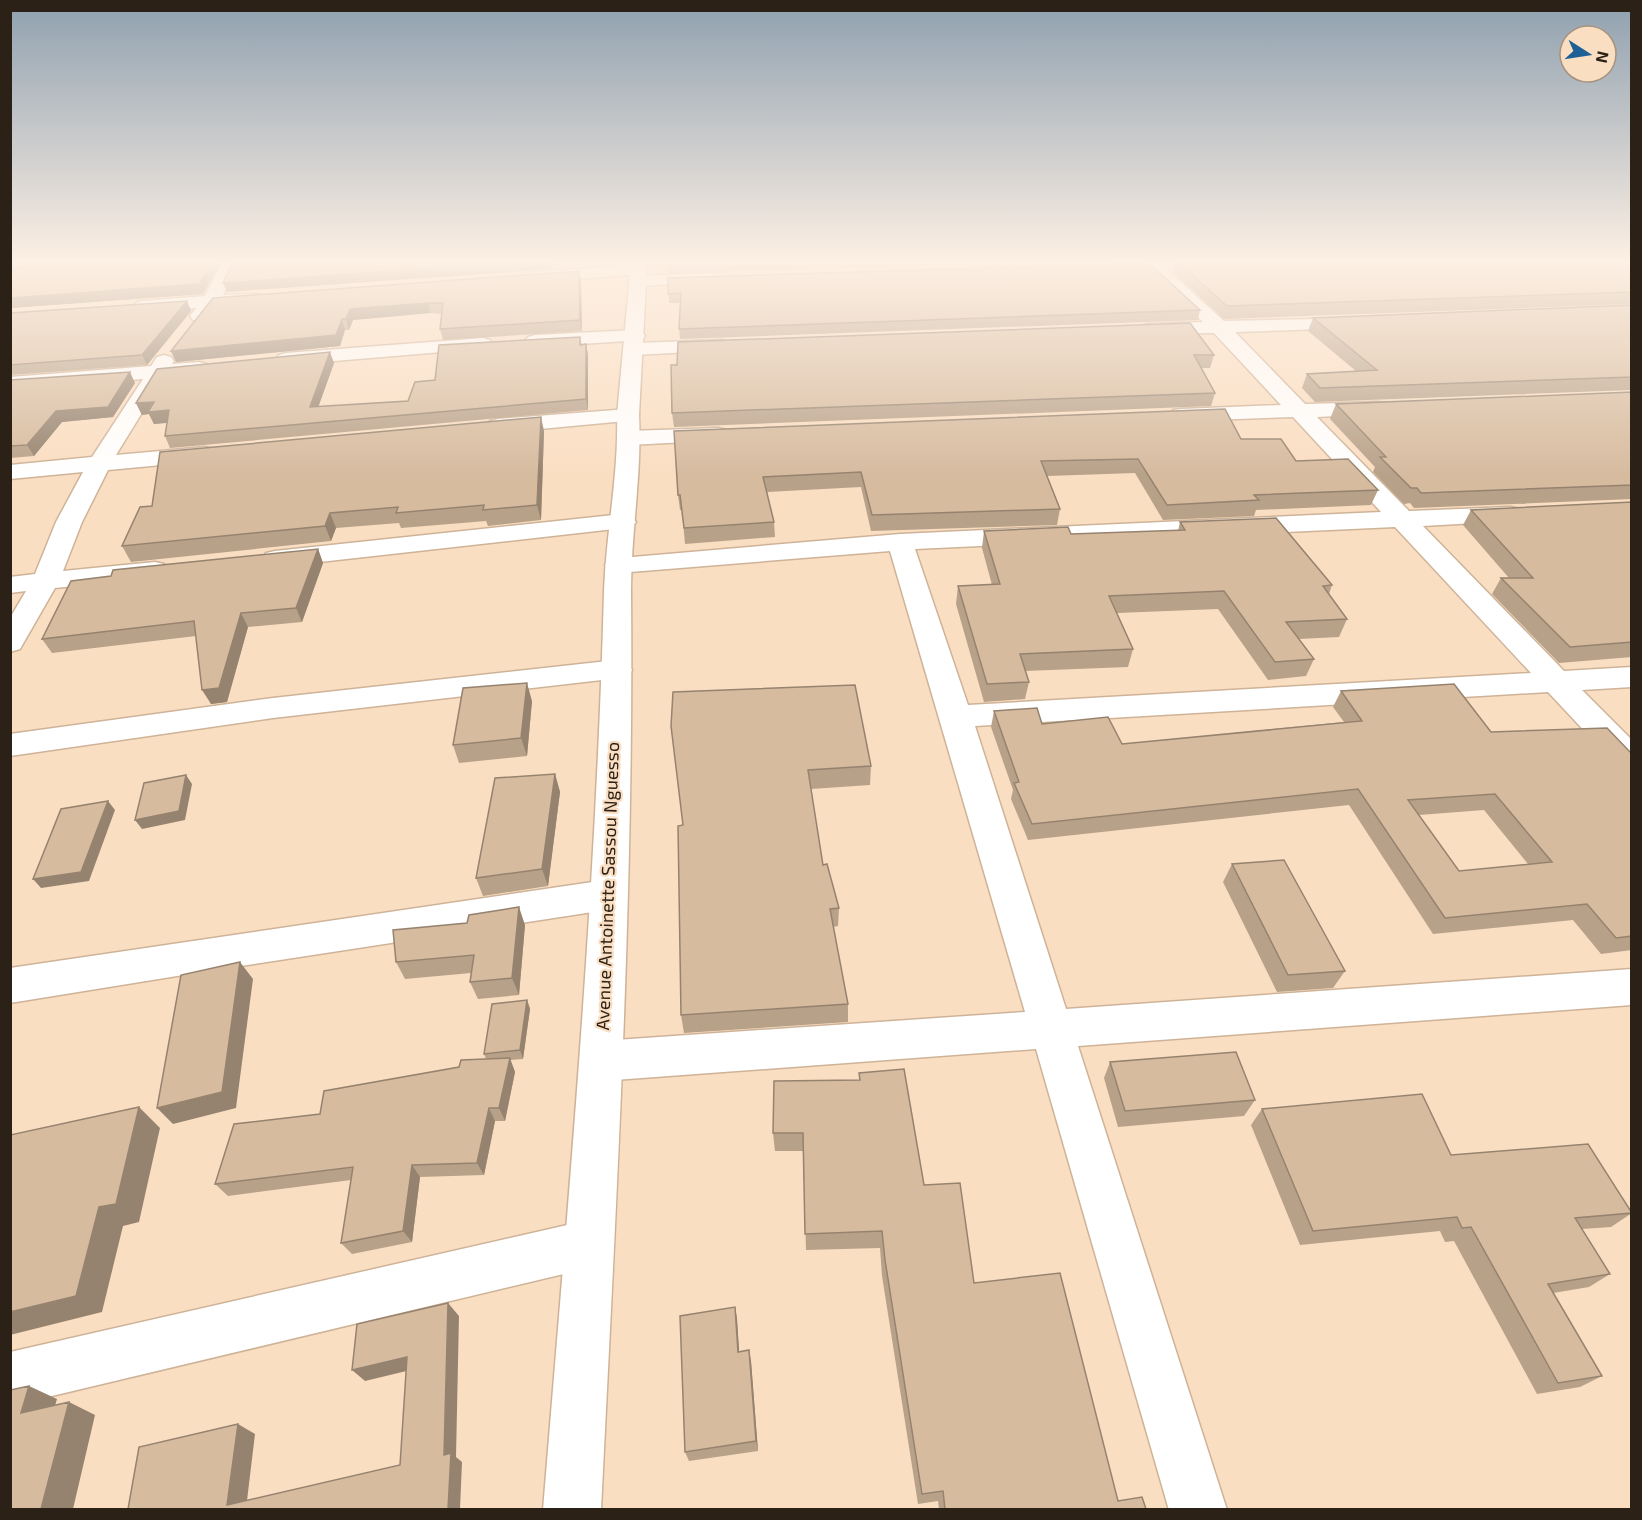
<svg xmlns="http://www.w3.org/2000/svg" width="1642" height="1520" viewBox="0 0 1642 1520" font-family="'Exo 2',sans-serif">
	<rect width="100%" height="100%" fill="#fadec2"/>
	<g fill="none" stroke-linecap="round" stroke-linejoin="round">
		<g stroke="#ceb398" stroke-width="3">
			<path id="street" d="M222,263H238L223,295L260,294L263,298L260,302L216,306C209,316 206,323 193,320L190,316L196,308L143,311L137,310L134,306L137,302L143,301L205,296Z
				M1142,263H1160L1224,321L1361,318L1363,322L1361,326L1354,328L1235,332L1305,404L1378,402L1386,403L1389,408L1386,413L1378,414L1317,417L1409,511L1511,507L1520,509L1523,514L1520,519L1511,521L1423,526L1564,671L1632,667V687L1582,690L1632,740V773L1620,769L1548,692L975,726L1066,1009L1632,969V1005L1078,1046L1227,1510H1169L1036,1049L601,1081L586,1075L580,1061L586,1047L601,1041L1025,1012L890,551L618,573L609,571L605,565L609,559L900,534L1381,512L1293,417L1181,421L1173,420L1170,415L1173,410L1181,409L1281,405L1214,333L1141,334L1139,330L1141,326L1148,324L1203,322ZM1395,527L1531,673L968,705L915,549Z
				M638,265L646,270L644,274L535,282L529,281L526,277L529,273L535,272Z
				M712,273L718,274L721,278L718,282L638,286L632,285L629,281L632,277L638,276Z
				M635,330L642,332L645,336L642,340L535,347L528,345L525,341L528,337L535,335Z
				M483,338L490,340L493,344L490,348L286,365L279,363L276,359L279,355L286,353Z
				M722,340L729,342L732,346L729,350L634,355L627,353L624,349L627,345L634,343Z
				M164,355L171,357L174,361L172,364L199,362L206,364L209,368L206,372L164,377L116,455L205,447L213,449L216,454L213,459L205,461L108,470L82,522L63,571L155,562L164,564L168,570L164,576L155,578L55,588L20,649L10,652V618L26,591L10,593V577L35,574L56,522L83,472L10,479V465L92,457L143,379L10,389V377L151,366L157,357Z
				M628,409L636,410L639,415L636,420L498,433L490,431L487,426L490,421L498,419Z
				M718,428L726,430L729,435L726,440L629,445L621,443L618,438L621,433L629,431Z
				M623,514L632,517L636,522L632,527L275,567L266,565L262,559L266,553L275,551Z
				M617,660L628,663L632,670L628,677L273,718L10,756V734L273,698Z
				M606,880L619,884L625,895L619,906L606,910L208,971L10,1003V968Z
				M589,1220L606,1227L613,1244L606,1261L589,1268L10,1406V1352Z"/>
		</g>
		<g stroke="#ceb398" stroke-width="3">
			<path id="secondary" d="M631,263H647L639,415C642,474 631,532 631,591C634,897 616,1204 601,1510H543C568,1204 596,898 604,591C606,532 619,474 617,415Z"/>
		</g>
		<use href="#street" fill="#fff" fill-rule="evenodd"/>
		<use href="#secondary" fill="#fff" fill-rule="evenodd"/>
	</g>
	<path fill="#b8a189" fill-rule="evenodd" d="M10,263H221L203,294L10,308Z
		M667,263H991L668,273Z
		M1175,263H1632V304L1224,319L1173,272Z
		M579,271L581,281L582,331L443,340L440,329L442,314L430,313L353,320L349,330H345L340,346L176,362L171,351Z
		M668,278L1200,310L1198,320L680,339L679,329L680,303H669Z
		M187,301L191,311L147,365L10,375V313Z
		M1632,305V390L1315,402L1302,388L1307,374L1356,371L1308,331L1313,318Z
		M580,337L582,345L586,344L588,355V410L170,448L165,436L167,423L154,424L149,414L142,415L136,403L334,363L318,407L408,401L435,380Z
		M1214,355L1210,368H1202L1215,393L1211,406L674,427L672,413L671,365Z
		M10,380L135,383L113,417L62,422L34,456L10,458Z
		M1632,392V499L1414,508L1410,503L1404,504L1373,472L1375,467L1330,419L1336,404Z
		M544,431L541,520L488,526L486,521L401,528L399,523L336,528L331,541L131,562L122,546L152,506Z
		M674,431L1241,439L1296,461L1378,490L1371,505L1256,510L1254,516L1163,520L1135,473L1047,476L1060,509L1057,525L871,531L861,487L767,492L774,522L775,537L685,544L682,510H680L678,495Z
		M1632,502V657L1559,663L1492,594L1501,578H1509L1463,525L1471,510Z
		M1180,522L1332,585L1329,594L1347,619L1339,637L1299,639L1314,659L1306,676L1268,680L1218,609L1117,613L1133,649L1128,667L1025,671L1029,682L1025,699L984,702L956,604L958,586L992,585L982,548L984,531L1071,534L1178,531Z
		M318,549L323,563L302,622L248,627L227,702L211,704L196,636L52,653L42,639Z
		M1341,691L1491,732L1632,754V950L1601,954L1573,920L1433,934L1349,805L1028,840L1011,799L1013,790L991,727L994,711L1122,744L1344,722L1333,707ZM1484,810L1528,864L1459,871L1419,815Z
		M532,701L527,756L459,763L453,745Z
		M671,726L871,766L870,785L811,789L823,865L839,908L838,926L833,927L848,1004V1022L684,1033L681,1015L683,825Z
		M555,774L560,792L548,886L483,896L476,878Z
		M1232,864L1345,971L1333,988L1277,992L1223,882Z
		M525,925L519,995L478,999L470,982L471,973L405,979L396,962Z
		M527,1000L530,1009L523,1059L510,1060L515,1072L505,1121H495L484,1175L420,1177L412,1242L352,1254L341,1243L351,1180L228,1196L215,1184L320,1114L486,1059L484,1054Z
		M1110,1062L1255,1100L1244,1116L1118,1127L1104,1078Z
		M859,1073L924,1185L974,1283L1118,1501L1146,1509H939L938,1501L918,1504L882,1276L880,1248L806,1250L803,1151H775L773,1133L859,1080Z
		M1262,1109L1451,1155L1632,1213L1611,1227L1582,1229L1610,1274L1589,1287L1553,1293L1602,1376L1580,1387L1537,1394L1454,1241L1445,1242L1440,1231L1300,1245L1251,1125Z
		M735,1307L737,1319L739,1352L751,1361L758,1451L689,1461L685,1452Z"/>
	<path fill="#96836f" d="M212,263H221L203,294L10,308V298Z
		M506,263H555L551,269L227,292L223,283Z
		M579,271L581,281L582,331L580,320Z
		M187,301L191,311L147,365L142,355Z
		M428,303L430,313L353,320L349,330L346,319L350,309Z
		M342,319L345,330L340,346L176,362L171,351Z
		M586,344L588,355V410L586,399Z
		M330,352L334,363L314,419L310,407Z
		M130,372L135,383L113,417L62,422L34,456L27,445L56,411Z
		M154,402L169,410L174,422L154,424L149,414L142,415L136,403Z
		M541,417L544,431L541,520L537,505Z
		M330,513L336,528L331,541L325,526Z
		M318,549L323,563L302,622L296,608Z
		M241,613L248,627L227,702L211,704L202,690Z
		M527,683L532,701L527,756L521,738Z
		M555,774L560,792L548,886L542,869Z
		M186,775L192,784L185,820L142,829L135,820Z
		M108,801L115,810L89,881L41,888L33,879Z
		M519,907L525,925L519,995L512,978Z
		M240,962L253,979L236,1108L173,1124L157,1108Z
		M527,1000L530,1009L523,1059L520,1050Z
		M510,1058L515,1072L505,1121L499,1108Z
		M139,1107L160,1128L139,1222L123,1226L102,1312L10,1335V1312L99,1207Z
		M489,1108L495,1121L484,1175L477,1163Z
		M412,1165L420,1177L412,1242L403,1231Z
		M448,1303L459,1316L456,1457L462,1462L460,1509H448L444,1455Z
		M735,1307L737,1319L740,1364L738,1352Z
		M749,1350L751,1361L758,1451L756,1441Z
		M407,1357L419,1368L365,1381L352,1370Z
		M29,1386L57,1399L49,1426L21,1413Z
		M69,1402L95,1415L73,1509H41Z
		M238,1424L255,1434L246,1509L227,1505Z"/>
	<path fill="#d6bb9f" stroke="#96836f" stroke-width="1.5" fill-rule="evenodd" d="M10,263H212L199,284L10,298V271L25,267H10Z
		M232,263H506L223,283Z
		M1149,263L1200,310L679,329L681,293L668,294V278Z
		M1179,263H1632V292L1227,306Z
		M579,271L580,320L440,329L443,303H428L350,309L346,319H342L336,335L171,351L213,298Z
		M187,301L142,355L10,365V313Z
		M1632,305V377L1320,388L1307,374L1377,370L1313,318Z
		M1190,323L1214,355H1194L1215,393L672,413L671,365H677L678,342Z
		M580,337V345L586,344V399L165,436L169,410L148,412L154,402L136,403L157,369L330,352L310,407L408,401L415,382L435,380L439,345Z
		M130,372L108,407L56,411L27,445L10,446V380Z
		M1632,392V485L1421,493L1417,488H1411L1380,457H1386L1336,404Z
		M1225,409L1241,439H1281L1296,461L1348,459L1378,490L1254,495L1259,500L1167,505L1138,459L1041,461L1060,509L872,515L861,472L763,477L774,522L684,528L680,495H678L674,431Z
		M541,417L537,505L483,510L484,505L396,513L398,507L330,513L325,526L122,546L140,507L152,506L160,452Z
		M1632,502V642L1570,647L1501,578H1533L1471,510Z
		M1276,518L1332,585L1323,586L1347,619L1286,622L1314,659L1275,662L1224,591L1109,596L1133,649L1020,654L1029,682L987,684L958,586L1000,584L984,531L1068,527L1071,534L1185,530L1180,522Z
		M318,549L296,608L241,613L219,688L202,690L194,621L42,639L71,581L111,576L113,570Z
		M527,683L521,738L453,745L463,688Z
		M1454,684L1491,732L1607,728L1632,754V936L1616,938L1587,904L1445,918L1358,789L1032,824L1014,783L1019,782L994,711L1037,708L1042,724L1108,717L1122,744L1362,721L1341,691ZM1495,794L1552,862L1459,871L1408,800Z
		M855,685L871,766L808,770L823,865L827,864L839,908L830,909L848,1004L681,1015L678,826L683,825L671,726L673,692Z
		M555,774L542,869L476,878L495,778Z
		M186,775L179,811L135,820L144,783Z
		M108,801L81,872L33,879L61,809Z
		M1284,860L1345,971L1288,975L1232,864Z
		M519,907L512,978L470,982L474,955L396,962L393,930L467,923L469,915Z
		M240,962L222,1092L157,1108L181,975Z
		M527,1000L520,1050L484,1054L492,1004Z
		M1236,1052L1255,1100L1125,1111L1110,1062Z
		M510,1058L499,1108H489L477,1163L412,1165L403,1231L341,1243L353,1167L215,1184L234,1124L320,1114L324,1091L459,1067L461,1060Z
		M904,1069L924,1185L960,1183L974,1283L1060,1273L1118,1501L1142,1497L1146,1509H945L943,1491L922,1494L885,1260L882,1231L805,1234L803,1133H773L774,1081L860,1080L859,1073Z
		M1422,1094L1451,1155L1588,1144L1632,1213L1575,1218L1610,1274L1548,1284L1602,1376L1558,1383L1471,1227L1462,1228L1457,1217L1313,1231L1262,1109Z
		M139,1107L116,1204L99,1207L76,1296L10,1312V1135Z
		M448,1303L444,1455L451,1453L448,1509H128L139,1447L238,1424L227,1505L400,1465L407,1357L352,1370L357,1324Z
		M735,1307L738,1352L749,1350L756,1441L685,1452L680,1316Z
		M29,1386L21,1413L69,1402L41,1509H10V1390Z"/>
	<linearGradient id="sky" x2="0" y2="1"><stop stop-color="#8fa0af"/><stop offset="0.55" stop-color="#fdf0e4"/><stop offset="1" stop-color="#fdf0e4" stop-opacity="0"/></linearGradient>
	<rect width="1642" height="476" fill="url(#sky)"/>
	<g text-anchor="middle" stroke-width="4.5" stroke-linejoin="round" paint-order="stroke">
		<g font-size="18" fill="#2b2117" stroke="#fadec2">
			<text transform="translate(608 886) rotate(-88)" y="6">Avenue Antoinette Sassou Nguesso</text>
		</g>
	</g>
	<rect width="1642" height="1520" fill="none" stroke="#2b2117" stroke-width="24"/>
	<g transform="translate(1588 54) rotate(102)"><circle r="28" fill="#fadec2" stroke="#a7927e" stroke-width="1.5"/>
	<path d="M0-4.5L10 22L0 15L-10 22Z" fill="#1e6096"/>
	<text y="-9" font-size="16" font-weight="bold" text-anchor="middle" fill="#2b2117">N</text>
	</g>
</svg>
